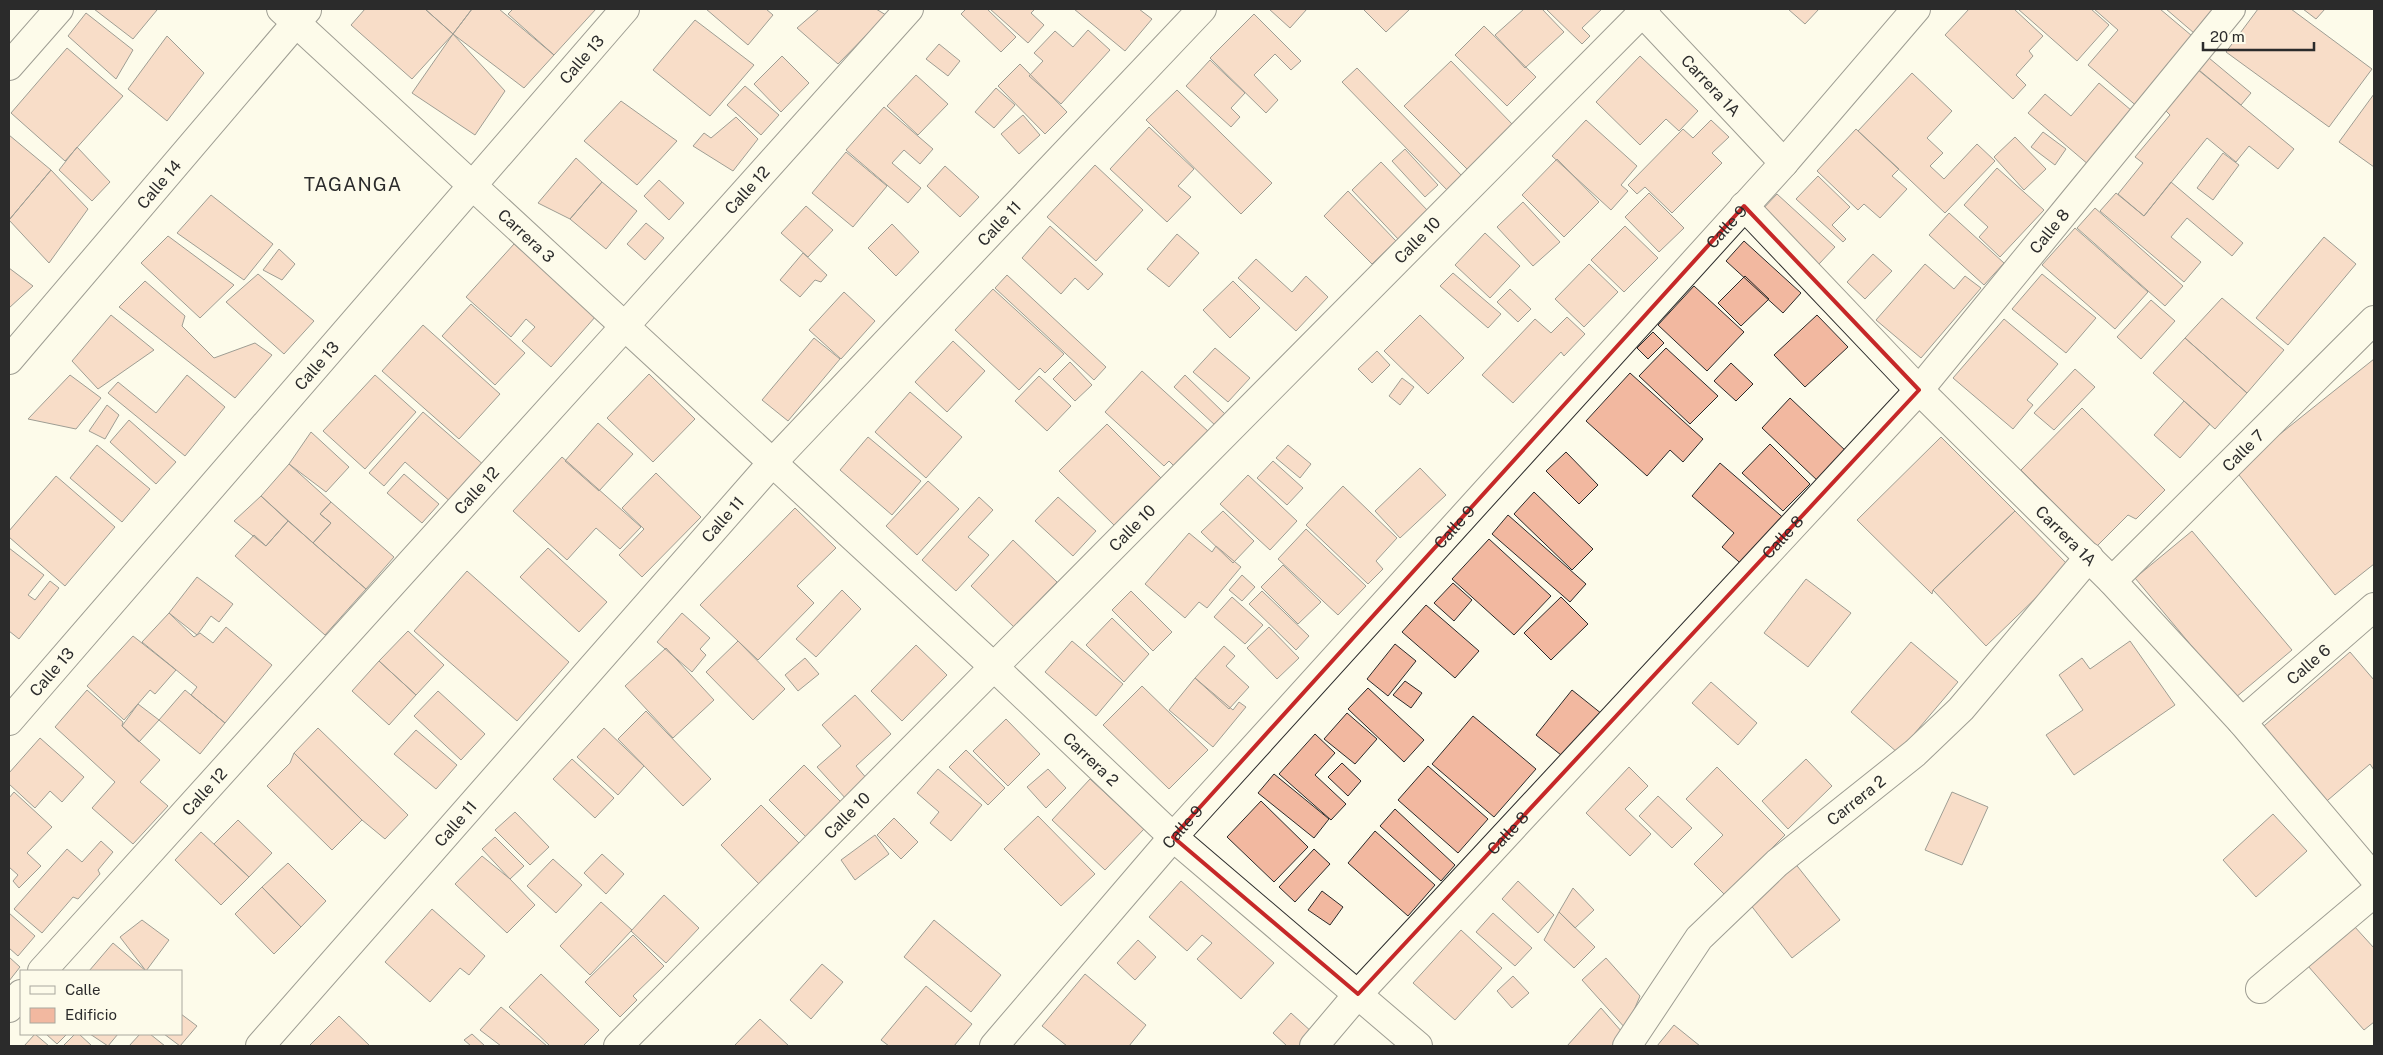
<svg xmlns="http://www.w3.org/2000/svg" width="2383" height="1055" viewBox="0 0 2383 1055" font-family="'Public Sans',sans-serif">
	<rect width="100%" height="100%" fill="#fdfbea"/>
	<path fill="#f2b8a0" stroke="#2b2b2b" d="M94,9H155L157,10L133,39Z
		M365,9H425L453,34L412,79L351,25Z
		M425,9H472L453,34Z
		M472,9H499L554,55L524,88L453,34Z
		M513,9H596L554,55L508,14Z
		M706,9H766L773,15L748,45Z
		M819,9H876L886,15L838,64L797,28Z
		M966,9H987L1016,37L1001,52L961,14Z
		M990,9H1035L1031,13L1044,25L1028,43Z
		M1074,9H1139L1152,19L1125,51Z
		M1269,9H1307L1290,28Z
		M1363,9H1410L1386,32Z
		M1524,9H1542L1564,32L1525,68L1495,35Z
		M1546,9H1602L1582,28L1590,36L1582,44Z
		M1788,9H1819L1805,24Z
		M1969,9H2014L2043,36L2029,51L2033,56L2016,75L2026,85L2013,99L1945,35Z
		M2018,9H2091L2109,25L2077,61Z
		M2094,9H2160L2198,41L2139,108L2088,65L2118,30Z
		M2166,9H2215L2194,33Z
		M2258,9H2291L2372,69L2329,127L2226,52Z
		M2303,9H2325L2316,19Z
		M86,13L133,50L116,79L68,36Z
		M1254,14L1301,61L1291,70L1275,54L1254,75L1278,100L1266,113L1210,58Z
		M695,20L754,65L710,116L653,70Z
		M1484,26L1536,77L1507,106L1455,55Z
		M1088,30L1110,50L1061,104L1029,76L1043,61L1034,53L1055,31L1073,47Z
		M453,34L505,91L475,135L412,93Z
		M167,36L204,73L167,121L128,89Z
		M939,44L960,61L948,76L926,59Z
		M67,48L123,96L65,161L11,113Z
		M782,56L809,83L781,112L754,84Z
		M1640,56L1698,111L1679,131L1666,119L1640,145L1596,102Z
		M2209,58L2251,93L2241,105L2199,70Z
		M1210,60L1245,93L1231,108L1240,117L1231,127L1186,86Z
		M1451,61L1513,125L1467,169L1404,106Z
		M1020,64L1067,112L1045,134L998,86Z
		M1357,68L1463,177L1448,191L1342,82Z
		M2197,69L2294,149L2278,169L2249,146L2236,162L2207,138L2144,216L2118,194L2143,163L2135,157L2170,115L2164,109Z
		M1912,73L1952,111L1927,138L1943,153L1930,166L1944,179L1977,144L1995,161L1945,213L1858,131Z
		M916,75L948,104L918,135L887,106Z
		M2099,83L2138,116L2089,165L2028,113L2045,94L2071,116Z
		M745,86L779,115L761,135L727,105Z
		M996,88L1015,105L994,128L975,112Z
		M1177,90L1272,183L1241,214L1146,120Z
		M2374,94V167L2339,142Z
		M621,101L677,141L637,185L584,141Z
		M884,107L933,149L920,164L904,150L892,163L921,188L908,203L846,150Z
		M1023,115L1040,135L1019,154L1001,134Z
		M736,117L758,139L733,171L693,146L704,133L711,138Z
		M1586,120L1637,166L1621,185L1628,191L1611,210L1552,156Z
		M1711,120L1729,137L1712,153L1722,163L1672,213L1645,187L1637,194L1628,185L1683,129L1693,138Z
		M1149,127L1194,169L1178,186L1191,197L1167,222L1110,169Z
		M1856,129L1899,169L1892,176L1907,189L1880,218L1864,204L1858,210L1817,171Z
		M2043,132L2066,149L2055,165L2031,147Z
		M9,135L51,170L9,220Z
		M2015,137L2046,169L2024,190L1994,157Z
		M77,147L110,182L92,201L59,170Z
		M1405,149L1438,185L1425,197L1392,161Z
		M846,152L887,186L853,227L812,193Z
		M2223,153L2239,165L2213,200L2197,188Z
		M576,158L602,182L570,219L538,203Z
		M1557,159L1599,202L1564,237L1522,195Z
		M1381,162L1429,212L1399,240L1352,190Z
		M1095,165L1143,210L1096,261L1047,217Z
		M945,166L979,197L960,217L927,186Z
		M1997,168L2044,210L2000,257L1979,237L1988,227L1964,205Z
		M51,170L88,209L49,263L9,220Z
		M1818,176L1850,207L1832,225L1846,239L1843,242L1796,199Z
		M659,180L684,203L669,220L644,196Z
		M602,182L637,211L606,249L570,219Z
		M2171,182L2243,243L2232,256L2187,218L2171,237L2201,262L2184,282L2100,211L2116,193L2144,216Z
		M1348,191L1396,241L1372,264L1324,216Z
		M1649,193L1684,228L1659,252L1625,217Z
		M1777,194L1835,247L1819,264L1760,212Z
		M211,195L273,244L244,280L177,233Z
		M1523,202L1560,242L1533,266L1497,227Z
		M806,206L833,230L808,257L781,233Z
		M2095,208L2183,286L2165,306L2077,228Z
		M1949,213L2004,263L1984,285L1929,235Z
		M646,223L664,238L645,260L627,244Z
		M892,224L919,252L896,276L868,248Z
		M1050,226L1103,274L1088,290L1075,278L1061,294L1022,258Z
		M1625,226L1658,258L1624,292L1591,260Z
		M2075,228L2148,292L2115,329L2042,265Z
		M1485,233L1520,266L1490,298L1455,265Z
		M1177,234L1199,253L1169,287L1147,269Z
		M168,236L234,285L200,318L141,263Z
		M2324,237L2356,264L2288,345L2256,318Z
		M1744,241L1801,293L1783,313L1726,261Z
		M514,244L596,316L551,367L522,341L535,327L526,319L511,337L466,297Z
		M279,249L295,264L282,280L263,270Z
		M803,253L827,275L821,282L815,280L800,297L780,280Z
		M1873,254L1892,271L1865,299L1847,282Z
		M1256,259L1292,292L1306,276L1328,297L1296,331L1238,278Z
		M1589,264L1618,292L1584,327L1555,299Z
		M1925,264L1954,289L1965,276L1981,288L1921,358L1876,320Z
		M9,268L33,286L9,308Z
		M1453,273L1501,314L1488,328L1440,286Z
		M258,274L314,321L284,354L226,302Z
		M2042,274L2096,318L2066,353L2012,309Z
		M1007,275L1106,367L1094,380L995,288Z
		M1745,276L1769,299L1741,326L1718,303Z
		M145,281L185,316L182,326L214,358L255,343L272,355L235,398L119,307Z
		M1233,281L1260,308L1230,338L1203,310Z
		M1694,286L1744,332L1707,371L1658,325Z
		M993,289L1064,354L1045,373L1040,368L1019,390L955,330Z
		M1510,289L1531,309L1518,322L1497,302Z
		M844,292L875,321L841,359L809,330Z
		M2222,298L2284,350L2247,393L2185,338Z
		M2151,300L2175,321L2141,359L2117,337Z
		M471,304L525,353L495,385L442,336Z
		M111,315L154,350L98,389L72,361Z
		M1420,315L1464,358L1428,394L1384,351Z
		M1817,315L1848,347L1805,387L1774,355Z
		M1567,317L1585,334L1564,356L1561,352L1513,403L1482,375L1535,319L1551,333Z
		M2004,319L2058,364L2027,400L2033,405L2013,429L1953,378Z
		M423,325L500,394L459,439L382,371Z
		M1653,332L1664,343L1648,359L1637,348Z
		M814,338L840,359L788,421L762,400Z
		M2185,338L2247,393L2215,429L2153,373Z
		M953,341L985,371L947,412L915,382Z
		M1215,348L1250,378L1228,402L1193,372Z
		M1666,348L1718,396L1690,424L1639,376Z
		M1377,351L1390,365L1372,383L1358,369Z
		M2374,359V564L2335,595L2235,470Z
		M1070,362L1092,385L1075,401L1053,379Z
		M1731,363L1753,384L1736,401L1714,381Z
		M2075,369L2095,387L2054,430L2034,413Z
		M1142,371L1209,432L1176,468L1169,461L1164,466L1105,412Z
		M1630,373L1703,439L1683,462L1670,450L1647,476L1586,421Z
		M649,374L695,419L653,462L607,418Z
		M70,375L101,398L76,429L28,419Z
		M187,375L225,407L185,456L108,393L118,382L156,413Z
		M375,375L416,412L365,469L323,431Z
		M1185,375L1226,415L1216,426L1174,387Z
		M1039,376L1071,406L1047,431L1015,401Z
		M1402,378L1414,387L1400,405L1389,396Z
		M910,392L962,437L926,478L875,432Z
		M1790,398L1847,452L1819,482L1762,428Z
		M2184,401L2210,424L2180,458L2154,435Z
		M107,405L119,415L105,439L89,431Z
		M2082,408L2165,490L2136,519L2128,515L2097,546L2021,470Z
		M423,412L485,466L452,503L405,462L384,486L369,473Z
		M129,420L176,462L156,484L110,442Z
		M598,423L633,454L599,491L565,461Z
		M1107,424L1164,481L1117,528L1059,471Z
		M311,432L349,467L326,492L289,464Z
		M868,437L921,481L892,515L840,470Z
		M1941,437L2015,511L1933,590L1932,594L1857,520Z
		M1770,444L1810,484L1783,511L1742,473Z
		M97,445L150,489L122,522L70,478Z
		M1288,445L1311,464L1300,478L1276,458Z
		M1566,452L1598,485L1579,504L1546,471Z
		M562,457L641,527L620,549L596,528L567,560L513,511Z
		M1273,461L1303,488L1287,505L1257,478Z
		M1720,463L1787,521L1746,568L1722,547L1734,533L1692,496Z
		M289,464L331,502L320,514L331,523L313,543L261,496Z
		M1420,468L1446,495L1400,538L1375,511Z
		M656,473L701,517L642,577L619,555L644,529L622,508Z
		M404,474L439,504L422,523L387,493Z
		M1248,475L1297,521L1270,550L1220,504Z
		M56,476L115,527L65,586L9,537V531Z
		M928,481L959,509L917,555L886,526Z
		M1343,486L1397,538L1376,561L1383,569L1368,584L1306,525Z
		M1534,492L1593,549L1572,570L1514,514Z
		M261,496L288,521L266,546L234,521Z
		M979,497L993,510L968,537L989,555L956,591L922,560Z
		M1058,497L1096,531L1073,556L1035,521Z
		M331,502L394,557L366,589L313,543L331,523L320,514Z
		M795,508L836,548L797,586L814,603L758,660L700,605Z
		M1223,511L1254,541L1233,563L1201,532Z
		M2015,511L2069,566L1986,646L1933,590Z
		M1508,515L1586,584L1570,602L1492,534Z
		M288,521L366,589L325,635L235,556L254,535L266,546Z
		M1306,529L1366,586L1338,615L1278,559Z
		M2192,531L2292,650L2235,698L2135,578Z
		M1189,533L1212,552L1216,546L1241,567L1207,608L1199,602L1185,618L1145,584Z
		M1489,539L1551,596L1514,635L1452,579Z
		M1013,540L1057,582L1014,627L971,586Z
		M9,548L44,575L28,595L35,600L50,581L59,588L19,639L9,631Z
		M548,548L607,602L579,632L520,577Z
		M1283,565L1321,602L1298,624L1261,587Z
		M467,571L569,662L517,721L414,631Z
		M1242,575L1255,587L1242,601L1229,590Z
		M197,577L233,604L219,622L211,616L197,635L169,613Z
		M1806,579L1851,613L1808,667L1764,633Z
		M1453,583L1472,600L1454,621L1434,603Z
		M842,590L861,609L816,657L796,639Z
		M1131,591L1172,632L1153,651L1112,610Z
		M1262,591L1309,636L1296,650L1249,604Z
		M1232,597L1263,625L1245,644L1214,617Z
		M1561,597L1588,624L1551,660L1524,633Z
		M1426,605L1479,651L1455,678L1402,632Z
		M169,613L194,637L200,633L213,643L226,627L272,665L225,723L191,695L197,687L142,642Z
		M682,613L710,638L700,649L706,655L692,672L657,642Z
		M1112,618L1149,654L1124,682L1086,645Z
		M1269,627L1299,658L1277,679L1247,648Z
		M408,631L444,665L416,695L379,661Z
		M133,636L176,670L155,694L150,690L124,720L87,686Z
		M738,641L785,689L753,720L706,672Z
		M1072,641L1123,684L1096,716L1045,672Z
		M2130,641L2175,705L2074,775L2046,735L2083,710L2059,675L2082,658L2090,669Z
		M1911,642L1958,682L1898,753L1851,712Z
		M1395,644L1416,661L1388,696L1367,679Z
		M916,645L947,675L902,721L871,691Z
		M1224,646L1235,656L1226,666L1249,687L1229,709L1195,678Z
		M666,648L714,700L673,738L625,686Z
		M2350,652L2374,680V770L2370,764L2321,806L2258,731Z
		M805,658L819,674L798,691L785,675Z
		M379,661L416,695L389,725L352,691Z
		M1195,678L1233,710L1239,702L1246,707L1213,747L1169,710Z
		M1405,681L1422,693L1411,708L1393,695Z
		M1711,682L1757,723L1738,745L1692,703Z
		M1142,686L1208,750L1169,789L1103,725Z
		M1368,688L1424,740L1404,762L1348,709Z
		M87,690L123,722L122,726L160,760L140,782L168,806L133,844L92,808L115,782L55,727Z
		M185,690L225,723L200,754L159,720Z
		M1572,690L1607,718L1571,763L1536,735Z
		M438,691L485,734L461,760L414,716Z
		M855,695L891,734L856,766L868,780L847,800L817,767L841,746L822,725Z
		M138,704L159,720L139,742L122,726Z
		M646,711L711,779L683,806L618,739Z
		M1347,713L1377,739L1355,764L1324,739Z
		M1473,716L1536,769L1494,817L1432,764Z
		M1006,719L1040,754L1008,786L973,751Z
		M318,728L408,815L385,839L362,820L294,753Z
		M604,728L644,766L618,795L577,757Z
		M416,730L457,765L436,789L394,754Z
		M1315,734L1335,753L1315,775L1346,804L1331,820L1279,774Z
		M40,738L84,777L62,802L50,791L35,808L9,784V773Z
		M966,750L1005,788L988,805L949,767Z
		M294,753L362,820L332,850L267,786L290,763Z
		M572,759L614,798L595,818L553,779Z
		M1806,759L1832,786L1788,829L1762,801Z
		M1342,763L1361,781L1348,796L1328,777Z
		M804,765L846,807L811,842L769,800Z
		M1428,766L1488,819L1458,853L1398,800Z
		M1629,767L1648,786L1625,809L1651,834L1630,856L1586,813Z
		M1717,767L1785,835L1725,895L1694,864L1723,835L1686,799Z
		M938,769L982,805L951,841L930,823L939,812L917,793Z
		M1048,769L1066,788L1046,808L1027,787Z
		M1274,774L1329,819L1314,838L1258,793Z
		M1090,779L1144,829L1105,870L1052,820Z
		M14,792L52,827L27,853L41,866L19,888L13,881L18,875L9,867V798Z
		M1952,792L1988,807L1962,865L1925,850Z
		M1658,796L1692,828L1672,848L1639,816Z
		M1261,801L1308,847L1274,882L1227,837Z
		M761,805L800,844L759,884L721,845Z
		M1395,809L1455,865L1441,881L1380,826Z
		M515,812L549,847L530,865L495,830Z
		M2273,814L2307,851L2256,897L2223,860Z
		M1038,816L1095,874L1061,906L1004,849Z
		M894,818L918,842L901,859L877,835Z
		M238,820L272,853L249,877L214,844Z
		M1375,831L1435,885L1408,916L1348,863Z
		M201,832L249,877L221,905L175,860Z
		M875,835L889,854L855,880L841,860Z
		M495,837L524,866L510,879L482,849Z
		M101,841L113,852L98,870L100,874L78,899L73,897L42,933L14,909L67,849L82,862Z
		M1314,849L1330,864L1295,902L1279,887Z
		M602,854L624,874L606,894L584,873Z
		M482,856L510,879L535,905L507,933L455,884Z
		M553,859L582,885L556,913L527,886Z
		M1794,862L1840,920L1792,958L1746,899Z
		M288,863L326,901L301,927L262,887Z
		M1181,881L1274,963L1241,999L1197,959L1212,943L1202,935L1187,951L1149,917Z
		M1518,881L1554,915L1538,933L1502,899Z
		M262,887L301,927L274,954L235,914Z
		M1573,888L1594,910L1575,928L1559,912Z
		M1322,891L1343,907L1330,925L1308,910Z
		M664,895L699,928L666,963L631,931Z
		M601,902L632,930L590,975L560,946Z
		M432,909L485,956L469,975L460,968L430,1002L385,962Z
		M1559,912L1595,947L1574,968L1544,940Z
		M9,913L35,936L18,956L9,948Z
		M1493,913L1532,948L1515,966L1476,932Z
		M142,920L169,940L146,971L120,937Z
		M934,920L1001,975L971,1012L904,957Z
		M2354,926L2374,948V1022L2364,1030L2308,966Z
		M1461,930L1502,968L1455,1020L1413,983Z
		M633,935L664,966L633,996L637,1000L620,1017L585,982Z
		M1138,940L1156,957L1135,980L1117,963Z
		M113,943L146,971H89Z
		M9,957L20,967L9,981Z
		M1606,958L1640,996L1626,1029L1582,980Z
		M822,964L843,982L811,1019L790,1000Z
		M541,974L599,1030L583,1046H550L509,1007Z
		M1085,974L1146,1025L1129,1046H1067L1042,1026Z
		M1513,976L1529,993L1512,1008L1497,991Z
		M926,986L972,1024L954,1046H889L881,1040Z
		M501,1007L547,1046H501L480,1030Z
		M1601,1008L1622,1032L1614,1046H1567Z
		M1291,1013L1313,1033L1301,1046H1287L1273,1033Z
		M181,1014L197,1026L180,1046L164,1034H181Z
		M339,1016L370,1046H309Z
		M760,1019L789,1046H736L735,1045Z
		M1674,1025L1700,1046H1657Z
		M35,1034L49,1046H24Z
		M46,1034H67L57,1044Z
		M75,1034H79L92,1046H63Z
		M90,1034H118L108,1046Z
		M140,1034H150L165,1046H129Z
		M472,1034L485,1046H471L464,1040Z"/>
	<g fill="none" stroke-linecap="round" stroke-linejoin="round">
		<g stroke="#2b2b2b" stroke-width="30">
			<g id="minor">
				<path id="s1" d="M281,9L995,668L1173,837L1418,1046"/>
				<path id="s2" d="M1639,9L1784,163"/>
				<path d="M9,66L59,9"/>
				<path id="s3" d="M1744,206L1919,390L2112,581L2242,722L2374,878"/>
				<path id="s4" d="M9,360L307,10"/>
				<path id="s5" d="M2112,581L2374,320"/>
				<path id="s6" d="M9,721L625,9"/>
				<path id="s7" d="M2242,722L2374,607"/>
				<path id="s8" d="M42,971L624,327L909,9"/>
				<path d="M2260,989L2374,893"/>
				<path d="M9,1008L21,994"/>
				<path id="s9" d="M260,1046L771,464L1202,9"/>
				<path id="s10" d="M618,1046L1646,9"/>
				<path id="s11" d="M994,1046L1173,837L1784,163L1916,9"/>
				<path id="s12" d="M1314,1046L1358,994L1919,390L2231,9"/>
				<path id="s13" d="M1627,1046L1699,938L1777,863L1915,753L1961,709L2089,557"/>
			</g>
		</g>
		<use href="#minor" stroke="#fdfbea" stroke-width="28"/>
	</g>
	<path d="M0 0H2383V1055H0ZM1744,206L1919,390L1358,994L1173,837Z" fill="#fdfbea" fill-opacity=".55" fill-rule="evenodd"/>
	<path fill="none" stroke="#c62828" stroke-width="4" stroke-linejoin="round" d="M1744,206L1919,390L1358,994L1173,837Z"/>
	<g text-anchor="middle" stroke-width="4" stroke-linejoin="round" paint-order="stroke">
		<g font-size="16" fill="#2b2b2b" stroke="#fdfbea">
			<text dy="6" stroke="none"><textPath href="#s6" startOffset="875">Calle 13</textPath></text>
			<text dy="6" stroke="none"><textPath href="#s2" startOffset="105">Carrera 1A</textPath></text>
			<text dy="6" stroke="none"><textPath href="#s4" startOffset="231">Calle 14</textPath></text>
			<text dy="6" stroke="none"><textPath href="#s8" startOffset="1052">Calle 12</textPath></text>
			<text dy="6" stroke="none"><textPath href="#s9" startOffset="1106">Calle 11</textPath></text>
			<text dy="6" stroke="none"><textPath href="#s11" startOffset="1099">Calle 9</textPath></text>
			<text dy="6" stroke="none"><textPath href="#s12" startOffset="1098">Calle 8</textPath></text>
			<text dy="6" stroke="none"><textPath href="#s1" startOffset="334">Carrera 3</textPath></text>
			<text dy="6" stroke="none"><textPath href="#s10" startOffset="1135">Calle 10</textPath></text>
			<text dy="6" stroke="none"><textPath href="#s6" startOffset="470">Calle 13</textPath></text>
			<text dy="6" stroke="none"><textPath href="#s5" startOffset="185">Calle 7</textPath></text>
			<text dy="6" stroke="none"><textPath href="#s8" startOffset="648">Calle 12</textPath></text>
			<text dy="6" stroke="none"><textPath href="#s9" startOffset="701">Calle 11</textPath></text>
			<text dy="6" stroke="none"><textPath href="#s11" startOffset="694">Calle 9</textPath></text>
			<text dy="6" stroke="none"><textPath href="#s10" startOffset="730">Calle 10</textPath></text>
			<text dy="6" stroke="none"><textPath href="#s3" startOffset="461">Carrera 1A</textPath></text>
			<text dy="6" stroke="none"><textPath href="#s12" startOffset="692">Calle 8</textPath></text>
			<text dy="6" stroke="none"><textPath href="#s7" startOffset="88">Calle 6</textPath></text>
			<text dy="6" stroke="none"><textPath href="#s6" startOffset="65">Calle 13</textPath></text>
			<text dy="6" stroke="none"><textPath href="#s1" startOffset="1104">Carrera 2</textPath></text>
			<text dy="6" stroke="none"><textPath href="#s8" startOffset="242">Calle 12</textPath></text>
			<text dy="6" stroke="none"><textPath href="#s13" startOffset="339">Carrera 2</textPath></text>
			<text dy="6" stroke="none"><textPath href="#s10" startOffset="325">Calle 10</textPath></text>
			<text dy="6" stroke="none"><textPath href="#s9" startOffset="296">Calle 11</textPath></text>
			<text dy="6" stroke="none"><textPath href="#s11" startOffset="289">Calle 9</textPath></text>
			<text dy="6" stroke="none"><textPath href="#s12" startOffset="288">Calle 8</textPath></text>
		</g>
		<g font-size="19" letter-spacing="1" fill="#2b2b2b" stroke="#fdfbea">
			<text x="353" y="191">TAGANGA</text>
		</g>
	</g>
	<rect width="2383" height="1055" fill="none" stroke="#2b2b2b" stroke-width="20"/>
	<rect x="20" y="970" width="162" height="65" fill="#fdfbea" stroke="#a9a89e"/>
	<rect x="30" y="986" width="25" height="8" fill="#fdfbea" stroke="#a9a89e"/>
	<text x="65" y="995" font-size="15" fill="#2b2b2b">Calle</text>
	<rect x="30" y="1008" width="25" height="15" fill="#f2b8a0" stroke="#a9a89e"/>
	<text x="65" y="1020" font-size="15" fill="#2b2b2b">Edificio</text>
	<path d="M2203 42v8h111v-8" fill="none" stroke="#2b2b2b" stroke-width="2.5"/>
	<text x="2210" y="42" font-size="15" fill="#2b2b2b" stroke="#fdfbea" stroke-width="4" paint-order="stroke">20 m</text>
</svg>
